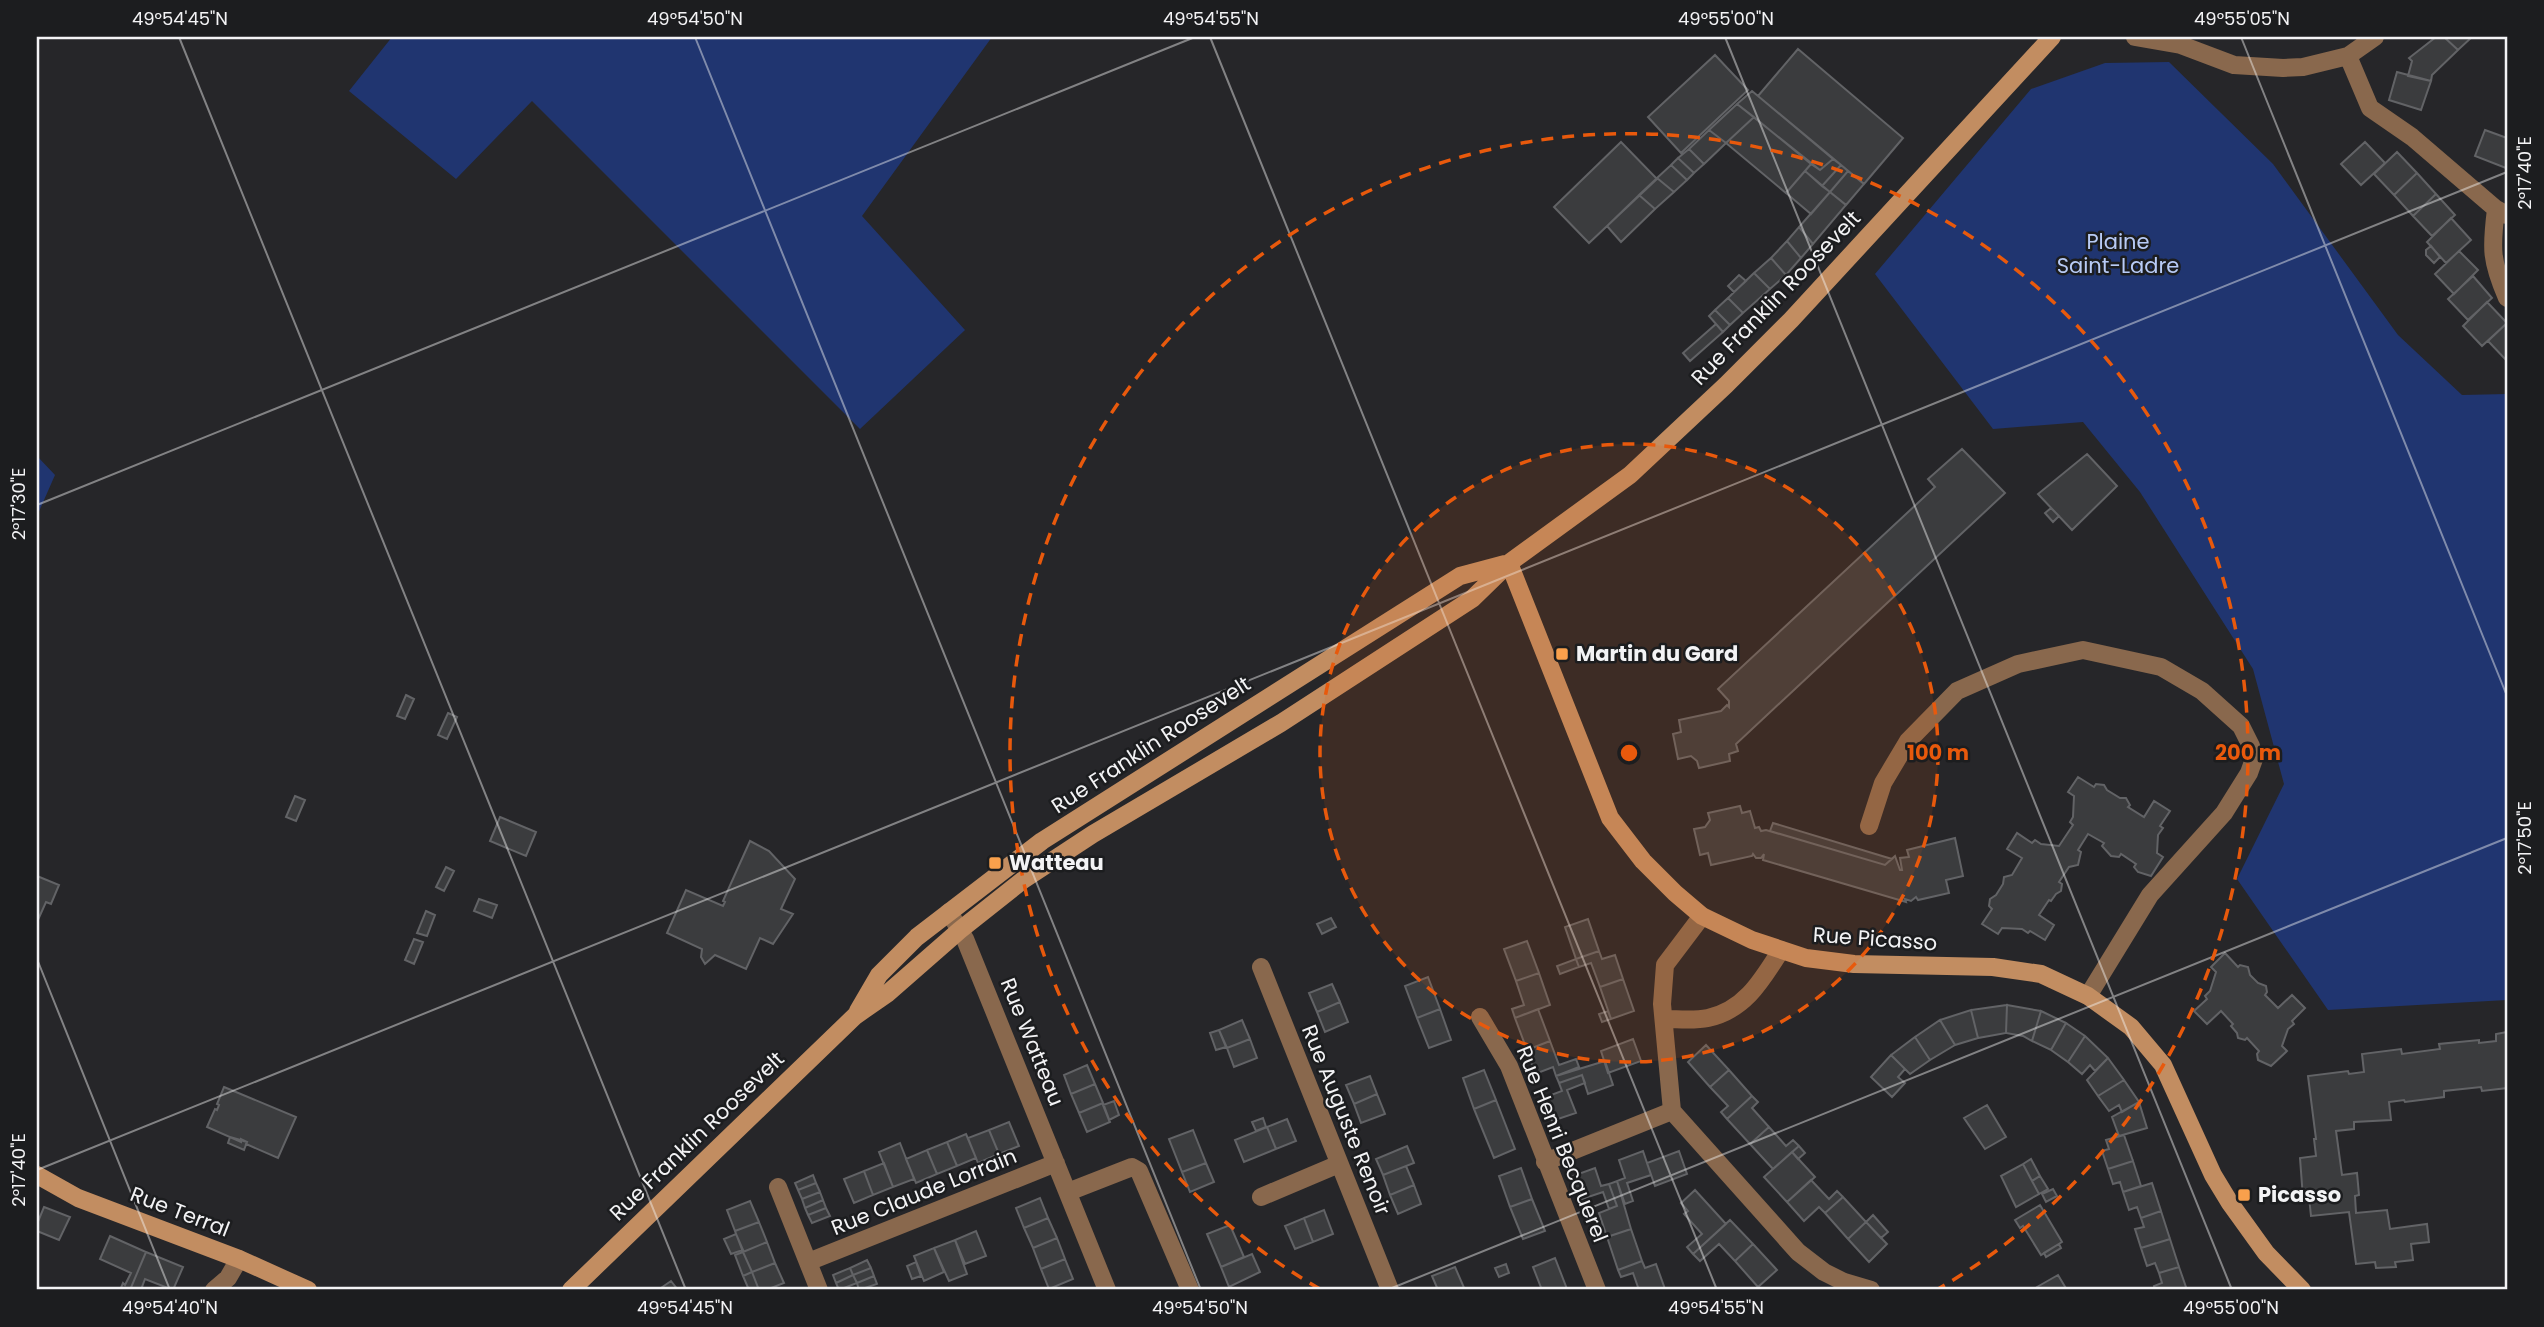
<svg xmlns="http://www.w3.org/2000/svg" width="2544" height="1327" viewBox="0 0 2544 1327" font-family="Poppins,sans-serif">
	<rect width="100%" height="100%" fill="#262629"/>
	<path fill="#203570" d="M392,37H992L862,216L965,330L860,429L532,101L456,179L349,91Z
		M2169,62L2273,164L2398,335L2462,395L2507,394V1000L2328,1010L2237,879L2284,784L2253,669L2140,492L2083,422L1993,429L1875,274L2031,89L2105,63Z
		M37,456L55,475L37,516Z"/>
	<path fill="#3b3c3e" stroke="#626366" stroke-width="2" d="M2436,37H2444L2458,50L2432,75L2431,81L2408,76L2412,61L2409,58Z
		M2444,37H2472L2458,50Z
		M1798,49L1903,138L1864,184L1758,96Z
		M1715,55L1748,90L1681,153L1648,117Z
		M2397,72L2431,81L2421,110L2389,100Z
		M1752,91L1758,96L1833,159L1820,170L1737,104Z
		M1737,104L1754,117L1726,143L1709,130Z
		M1754,117L1811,164L1786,193L1726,143Z
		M1709,130L1726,143L1704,164L1689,149Z
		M2485,130L2507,138L2506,168L2475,156Z
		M1621,142L1657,179L1589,243L1554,207Z
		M2365,142L2385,163L2361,185L2341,164Z
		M1689,149L1704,164L1694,173L1678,158Z
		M2397,152L2417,173L2394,195L2374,174Z
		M1678,158L1694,173L1687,180L1671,165Z
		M1833,159L1841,165L1822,186L1805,171L1811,164L1820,170Z
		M1671,165L1687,180L1674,192L1657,178Z
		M1841,165L1848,171L1830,192L1822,186Z
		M1805,171L1830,192L1811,214L1786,193Z
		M1848,171L1864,184L1846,205L1830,192Z
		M2417,173L2436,194L2413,216L2394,195Z
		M1657,178L1674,192L1655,209L1639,195Z
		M1830,192L1846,205L1813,244L1799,227Z
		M2436,194L2455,215L2432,236L2413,216Z
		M1639,195L1655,209L1621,242L1607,226Z
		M2451,218L2471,240L2446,263L2427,242Z
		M1799,227L1813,244L1801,258L1787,241Z
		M1787,241L1801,258L1786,275L1771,258Z
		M2431,246L2440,257L2434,263L2426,255V250Z
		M2459,251L2478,270L2454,294L2435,274Z
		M1771,258L1786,275L1770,289L1754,273Z
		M1754,273L1770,289L1743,313L1728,298Z
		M1739,275L1746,281L1734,292L1728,286Z
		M2473,276L2492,298L2468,320L2448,299Z
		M1728,298L1743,313L1730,325L1715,310Z
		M2487,302L2507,323L2482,346L2463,326Z
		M1715,310L1730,325L1723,332L1709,316Z
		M2507,323V361L2488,341Z
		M1716,324L1723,332L1690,361L1683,353Z
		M1962,449L2005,493L1736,744L1738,751L1729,754L1730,761L1699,768L1697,761L1691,756L1678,759L1673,734L1681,732L1679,720L1721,711L1727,705L1729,707V701L1718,689L1935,487L1928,479Z
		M2087,454L2117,486L2072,530L2038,494Z
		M2051,508L2059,516L2053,522L2045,513Z
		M406,695L414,699L405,719L397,716Z
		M448,713L457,717L447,739L438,735Z
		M2078,777L2094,787L2096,784L2104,785L2107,790L2120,798H2126L2130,805L2128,807L2144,817L2154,801L2170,811L2160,826L2163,828L2158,835L2157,853L2163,857L2151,876L2138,872L2134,867L2136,864L2121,854L2119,857L2111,856L2102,846L2104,843L2088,834L2078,850L2081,852L2078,865L2069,867L2059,882L2062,884L2061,891L2056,894L2051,901L2049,900L2039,915L2054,925L2045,940L2030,931L2028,933L2022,929L2002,928L1998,934L1982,924L1992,909L1989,906L1990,899L1996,895L2003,884L2004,877L2012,875L2022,858L2007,849L2017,833L2032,843L2035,840L2041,844L2059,846L2073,825L2070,822L2073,817L2074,796L2068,792Z
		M295,796L305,800L296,821L286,817Z
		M1740,806L1742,813L1750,811L1755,828L1759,827L1761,831L1766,830L1885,865L1895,856L1900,870H1902L1900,858L1909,857L1907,850L1955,838L1963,876L1946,880L1949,893L1918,900L1916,897L1911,901L1905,899L1906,902L1763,860L1764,854L1761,858H1756L1753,854L1752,856L1711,865L1708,853L1700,855L1694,829L1705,827L1710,820L1708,813Z
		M500,817L536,832L526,856L490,841Z
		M1773,823L1892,859L1885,865L1770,831Z
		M750,841L769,851L795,879L781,909L793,914L773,944L760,938L746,969L715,955L705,964L701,957L702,949L667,933L686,890L723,906L725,902L723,901Z
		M446,867L454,871L444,891L436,887Z
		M37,876L59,885L51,904L46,902L37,922Z
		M479,899L497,905L492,918L474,911Z
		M426,911L435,915L427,936L417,933Z
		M1331,918L1336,927L1322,934L1317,924Z
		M1588,919L1599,951L1576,959L1565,927Z
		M414,939L423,942L414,964L405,960Z
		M1527,941L1539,973L1516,981L1504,949Z
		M1599,951L1602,959L1615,955L1623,979L1600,987L1591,963L1579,967L1576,959Z
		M2225,953L2238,967L2240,965L2248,967L2250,975L2258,983L2266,986L2267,992L2265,995L2278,1008L2292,995L2305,1008L2292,1021L2294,1024L2288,1029L2282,1046L2287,1051L2271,1066L2258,1060L2257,1054L2259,1051L2247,1038L2245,1040L2238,1038L2237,1033L2231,1026L2233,1024L2221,1011L2207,1024L2194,1011L2207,999L2205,996L2210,991L2216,972L2211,967Z
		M1576,959L1579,967L1560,974L1557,966Z
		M1539,973L1550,1005L1515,1018L1512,1009L1524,1005L1516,981Z
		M1428,977L1440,1009L1417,1018L1405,986Z
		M1623,979L1634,1011L1611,1019L1600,987Z
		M1332,984L1340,1002L1317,1012L1309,993Z
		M1340,1002L1348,1022L1325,1032L1317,1012Z
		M2007,1005L2006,1033L1978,1038L1971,1010Z
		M2007,1005L2041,1011L2032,1041L2023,1036L2006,1033Z
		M1440,1009L1451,1040L1429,1048L1417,1018Z
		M1538,1009L1550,1041L1527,1050L1515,1018Z
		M1971,1010L1978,1038L1955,1045L1940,1020Z
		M1608,1011L1611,1019L1602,1022L1599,1014Z
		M2041,1011L2066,1023L2051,1050L2032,1041Z
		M1242,1020L1250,1039L1227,1048L1219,1030Z
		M1940,1020L1955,1045L1930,1060L1915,1037Z
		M2066,1023L2085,1036L2068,1062L2051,1050Z
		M1219,1030L1226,1047L1216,1050L1210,1033Z
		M2507,1032V1088L2482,1091L2481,1087L2444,1091V1097L2405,1102L2404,1100L2389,1102L2391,1120L2354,1122V1129L2336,1131L2342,1175L2357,1173L2359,1195L2355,1196L2356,1213L2387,1210L2390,1229L2427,1224L2429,1242L2411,1244L2413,1260L2395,1262L2396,1267L2376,1268L2375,1262L2356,1264L2349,1212L2311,1216L2309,1197L2303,1198L2300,1158L2316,1156L2314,1139H2316L2308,1076L2348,1071L2349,1074L2364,1072L2362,1054L2401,1049L2402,1054L2440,1049L2439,1044L2479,1040V1043L2496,1041V1034Z
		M2085,1036L2108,1058L2095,1071L2090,1065L2082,1074L2068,1062Z
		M1915,1037L1930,1060L1910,1074L1891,1055Z
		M1250,1039L1257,1058L1234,1067L1227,1048Z
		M1633,1039L1641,1061L1608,1073L1601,1051Z
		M1550,1041L1559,1065L1576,1059L1579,1067L1556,1076L1553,1067L1535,1074L1527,1050Z
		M1706,1045L1729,1070L1710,1087L1688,1062Z
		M1891,1055L1905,1069L1898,1077L1905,1083L1892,1097L1871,1077Z
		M2108,1058L2124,1080L2098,1096L2087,1080Z
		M1605,1061L1613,1085L1588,1094L1582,1075L1559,1083L1556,1076Z
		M1087,1065L1095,1084L1071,1094L1064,1075Z
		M1484,1070L1496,1100L1474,1109L1463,1078Z
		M1729,1070L1752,1096L1727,1119L1721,1112L1728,1106L1710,1087Z
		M1582,1075L1585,1083L1567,1090L1576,1113L1552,1121L1543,1098L1562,1091L1559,1083Z
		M1370,1076L1377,1094L1354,1104L1346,1085Z
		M2124,1080L2139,1102L2122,1112L2119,1105L2109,1111L2098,1096Z
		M1095,1084L1103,1103L1079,1113L1071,1094Z
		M224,1087L296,1117L278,1158L246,1144L247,1142L241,1139V1142L207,1127L215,1109L217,1110L219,1105L217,1104Z
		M1377,1094L1385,1114L1361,1123L1354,1104Z
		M1752,1096L1758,1102L1752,1108L1769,1127L1750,1144L1727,1119Z
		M1496,1100L1515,1149L1494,1158L1474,1109Z
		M1114,1101L1119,1115L1109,1120L1103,1105Z
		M2139,1102L2147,1128L2119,1136L2112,1117Z
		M1103,1103L1110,1122L1087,1132L1079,1113Z
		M1987,1105L2006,1137L1985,1149L1964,1118Z
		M1263,1118L1266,1127L1256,1131L1252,1122Z
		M1287,1119L1296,1141L1276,1149L1267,1127Z
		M1009,1122L1019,1146L999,1154L989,1130Z
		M1267,1127L1276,1149L1244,1162L1235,1140Z
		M1769,1127L1786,1146L1793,1140L1799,1146L1773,1169L1750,1144Z
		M989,1130L999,1154L978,1163L968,1138Z
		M1193,1130L1206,1163L1182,1172L1169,1139Z
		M966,1134L976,1158L957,1166L947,1142Z
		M2124,1135L2133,1161L2108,1169L2102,1151L2109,1149L2106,1140Z
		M230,1137L247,1142L244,1150L228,1143Z
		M947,1142L957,1166L937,1174L927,1150Z
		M900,1143L914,1179L893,1187L879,1152Z
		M1407,1146L1414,1163L1383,1175L1376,1159Z
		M1799,1146L1805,1153L1798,1159L1792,1152Z
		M927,1150L937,1174L916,1183L906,1159Z
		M1643,1151L1651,1175L1627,1183L1633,1201L1625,1204L1617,1181L1625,1178L1619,1160Z
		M1679,1151L1687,1174L1655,1186L1647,1163Z
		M1792,1152L1815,1177L1787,1202L1764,1177Z
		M2031,1159L2040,1176L2032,1181L2023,1164Z
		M2133,1161L2141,1186L2123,1192L2120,1182L2113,1184L2108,1169Z
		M884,1163L893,1187L873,1195L864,1171Z
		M1206,1163L1214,1182L1190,1192L1182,1172Z
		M2023,1164L2039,1194L2016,1207L2001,1176Z
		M1406,1166L1414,1185L1390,1195L1383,1175Z
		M1521,1168L1532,1199L1510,1207L1499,1176Z
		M1595,1168L1601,1186L1609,1184L1617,1206L1609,1209L1603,1192L1579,1200L1570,1177Z
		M864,1171L873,1195L854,1203L844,1179Z
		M813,1175L816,1183L798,1190L795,1183Z
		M2040,1176L2048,1189L2039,1194L2032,1181Z
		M1811,1180L1829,1199L1837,1191L1843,1197L1825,1213L1819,1207L1804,1221L1787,1202Z
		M1617,1181L1631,1229L1607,1237L1599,1213L1617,1206L1609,1184Z
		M816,1183L820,1192L802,1199L798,1190Z
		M2152,1183L2161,1211L2141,1218L2137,1207L2129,1210L2123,1192Z
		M1414,1185L1421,1204L1398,1214L1390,1195Z
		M2053,1189L2057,1196L2046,1202L2042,1194Z
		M1695,1190L1726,1224L1693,1254L1687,1247L1702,1234L1684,1214L1688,1211L1681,1203Z
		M820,1192L823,1200L805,1208L802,1199Z
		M1843,1197L1866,1222L1848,1239L1825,1213Z
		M1040,1198L1048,1218L1024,1228L1016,1208Z
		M1532,1199L1545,1231L1523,1239L1510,1207Z
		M823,1200L826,1208L808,1215L805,1208Z
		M750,1201L759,1222L735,1231L727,1210Z
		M2040,1205L2062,1242L2041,1255L2023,1226L2020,1228L2015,1220Z
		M44,1207L70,1217L59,1240L37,1231V1224Z
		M826,1208L830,1216L812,1223L808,1215Z
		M1324,1210L1333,1234L1313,1242L1304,1218Z
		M2161,1211L2170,1239L2141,1248L2135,1229L2144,1227L2141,1218Z
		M1873,1215L1888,1232L1881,1238L1866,1222Z
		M1048,1218L1057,1238L1033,1248L1024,1228Z
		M1304,1218L1313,1242L1295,1249L1285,1226Z
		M1730,1220L1753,1244L1735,1261L1719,1244L1700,1261L1693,1254Z
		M759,1222L767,1242L743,1252L735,1231Z
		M1866,1222L1887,1244L1869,1262L1848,1239Z
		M1230,1225L1244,1257L1221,1267L1207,1234Z
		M1631,1229L1642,1261L1618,1270L1607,1237Z
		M976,1231L986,1256L965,1264L955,1240Z
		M736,1234L743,1250L731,1254L724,1239Z
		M110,1236L146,1252L130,1290H120L123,1283L125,1285L131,1273L100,1259Z
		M1057,1238L1065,1259L1041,1269L1033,1248Z
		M2170,1239L2179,1267L2159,1273L2155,1263L2147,1266L2141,1248Z
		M955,1240L967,1274L949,1281L934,1248Z
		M767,1242L775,1263L752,1272L743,1252Z
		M1753,1244L1777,1270L1758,1287L1735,1261Z
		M2059,1244L2061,1248L2046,1257L2044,1253Z
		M934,1248L944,1272L924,1281L914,1256Z
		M146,1252L183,1267L173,1290L145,1279L142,1287L146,1290H130Z
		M743,1252L752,1272L743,1276L735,1255Z
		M1252,1254L1260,1272L1229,1287L1221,1267Z
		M1555,1258L1567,1289L1542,1290L1533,1267Z
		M1065,1259L1073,1279L1049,1289L1041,1269Z
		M867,1260L871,1268L853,1275L850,1268Z
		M1642,1261L1645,1268L1656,1264L1665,1289L1639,1290L1633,1273L1621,1277L1618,1270Z
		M916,1262L921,1276L912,1279L907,1266Z
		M775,1263L784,1283L766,1290H759L752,1272Z
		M1506,1264L1509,1273L1499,1277L1495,1268Z
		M1455,1267L1465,1290H1438L1432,1276Z
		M2179,1267L2187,1290H2155L2154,1286L2162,1283L2159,1273Z
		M850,1268L853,1275L836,1283L833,1275Z
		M871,1268L874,1276L857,1283L853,1275Z
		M752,1272L759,1290H749L743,1276Z
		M853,1275L857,1283L839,1290L836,1283Z
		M2058,1275L2067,1290H2039L2037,1287Z
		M874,1276L877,1284L859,1290L857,1283Z
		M671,1281L678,1290H658Z"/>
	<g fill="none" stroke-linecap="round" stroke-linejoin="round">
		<path stroke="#89684d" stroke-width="18" d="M2135,37L2181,45L2234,65L2283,68L2303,67L2348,56L2375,37
			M2348,56L2370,108L2412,137L2496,209L2507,215
			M2496,209C2491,249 2491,261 2507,298
			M1869,826L1883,783L1908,741L1957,691L2018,664L2083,650L2161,667L2202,691L2241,726L2251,746L2254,759L2249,773L2224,813L2150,895L2088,996
			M949,912L965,939L1107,1290
			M1702,916L1665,965L1662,1004L1672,1111L1798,1252L1824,1272L1844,1282L1871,1290
			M1261,967L1390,1290
			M1480,1017L1509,1066L1597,1290
			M1664,1019C1678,1019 1694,1021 1708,1018C1745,1010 1762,980 1781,950
			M1545,1162L1672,1111
			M778,1187L819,1290
			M1068,1192L1132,1167L1139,1171L1190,1290
			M1261,1197L1339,1164
			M808,1262L1056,1163
			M214,1290L228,1278L239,1259"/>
		<path stroke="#c28d61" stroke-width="18" d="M1509,563L1610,818L1643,861L1675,893L1702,916L1752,940L1806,958L1854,964L1993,967L2041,974L2088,996L2131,1027L2163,1065L2213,1175L2230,1203L2266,1253L2302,1290
			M858,1011L879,975L917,937L1042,841L1460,576L1505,564
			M37,1175L78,1198L239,1259L308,1290
			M571,1290L855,1016L888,993L960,930L1023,880L1093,834L1281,723L1472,599L1509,563L1630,475L1726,385L1791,320L2052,37"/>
	</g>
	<path fill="none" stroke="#f3f3f5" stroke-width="2" stroke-opacity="0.45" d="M179,37L686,1290M695,37L1201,1290M1210,37L1717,1290M1725,37L2232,1290M2241,37L2507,696M37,505L1195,37M37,959L170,1290M37,1170L2507,172M1387,1290L2507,838"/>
	<circle cx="1629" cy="753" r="309" fill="#e8590c" fill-opacity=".12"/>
	<g fill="none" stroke="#e8590c" stroke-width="3.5" stroke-dasharray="12 9">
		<circle cx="1629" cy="753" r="309"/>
		<path d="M1320 1289A619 619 0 1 1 1938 1289"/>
	</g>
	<g fill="#f9a04c" stroke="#1c1d1f" stroke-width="2.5">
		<rect x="1555" y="647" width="14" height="14" rx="3.5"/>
		<rect x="988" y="856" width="14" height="14" rx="3.5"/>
		<rect x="2237" y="1188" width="14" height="14" rx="3.5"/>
	</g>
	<g text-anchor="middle" stroke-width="5" stroke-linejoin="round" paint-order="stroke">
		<g font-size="21" fill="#b8cbf6" stroke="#1c1d1f">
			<text x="2118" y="249">Plaine<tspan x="2118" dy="24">Saint-Ladre</tspan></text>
		</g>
		<g font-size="21" fill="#f3f3f5" stroke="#1c1d1f">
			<text transform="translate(1776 298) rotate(-46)" y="7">Rue Franklin Roosevelt</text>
			<text transform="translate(1151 745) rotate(-33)" y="7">Rue Franklin Roosevelt</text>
			<text transform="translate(1875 939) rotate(4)" y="7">Rue Picasso</text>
			<text transform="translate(1032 1042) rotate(68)" y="7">Rue Watteau</text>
			<text transform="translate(1346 1120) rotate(68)" y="7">Rue Auguste Renoir</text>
			<text transform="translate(697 1136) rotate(-44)" y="7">Rue Franklin Roosevelt</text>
			<text transform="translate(1562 1144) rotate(68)" y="7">Rue Henri Becquerel</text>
			<text transform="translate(924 1192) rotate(-22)" y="7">Rue Claude Lorrain</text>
			<text transform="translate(180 1212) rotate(21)" y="7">Rue Terral</text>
		</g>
		<g font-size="21" font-weight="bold" fill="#f3f3f5" stroke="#1c1d1f" text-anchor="start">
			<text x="1576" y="661">Martin du Gard</text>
			<text x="1009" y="870">Watteau</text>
			<text x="2258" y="1202">Picasso</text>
		</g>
	</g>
	<circle cx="1629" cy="753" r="10" fill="#e8590c" stroke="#1c1d1f" stroke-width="3.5"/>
	<g font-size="21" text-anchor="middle" font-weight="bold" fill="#e8590c" stroke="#1c1d1f" stroke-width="5" stroke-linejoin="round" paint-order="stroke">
		<text x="1938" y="760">100 m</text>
		<text x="2248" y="760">200 m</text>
	</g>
	<rect width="2544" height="1327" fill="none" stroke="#1c1d1f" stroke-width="77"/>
	<rect x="38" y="38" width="2468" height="1250" fill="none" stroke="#f3f3f5" stroke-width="2.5"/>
	<g font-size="18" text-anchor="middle" fill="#f3f3f5">
		<text x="180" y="25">49°54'45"N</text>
		<text x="695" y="25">49°54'50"N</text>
		<text x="1211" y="25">49°54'55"N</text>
		<text x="1726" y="25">49°55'00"N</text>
		<text x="2242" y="25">49°55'05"N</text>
		<text transform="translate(2525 173) rotate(-90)" y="6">2°17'40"E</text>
		<text transform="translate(19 504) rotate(-90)" y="6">2°17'30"E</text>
		<text transform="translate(2525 838) rotate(-90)" y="6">2°17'50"E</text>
		<text transform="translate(19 1170) rotate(-90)" y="6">2°17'40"E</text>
		<text x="170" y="1314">49°54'40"N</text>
		<text x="685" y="1314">49°54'45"N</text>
		<text x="1200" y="1314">49°54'50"N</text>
		<text x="1716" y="1314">49°54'55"N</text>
		<text x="2231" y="1314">49°55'00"N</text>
	</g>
</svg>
